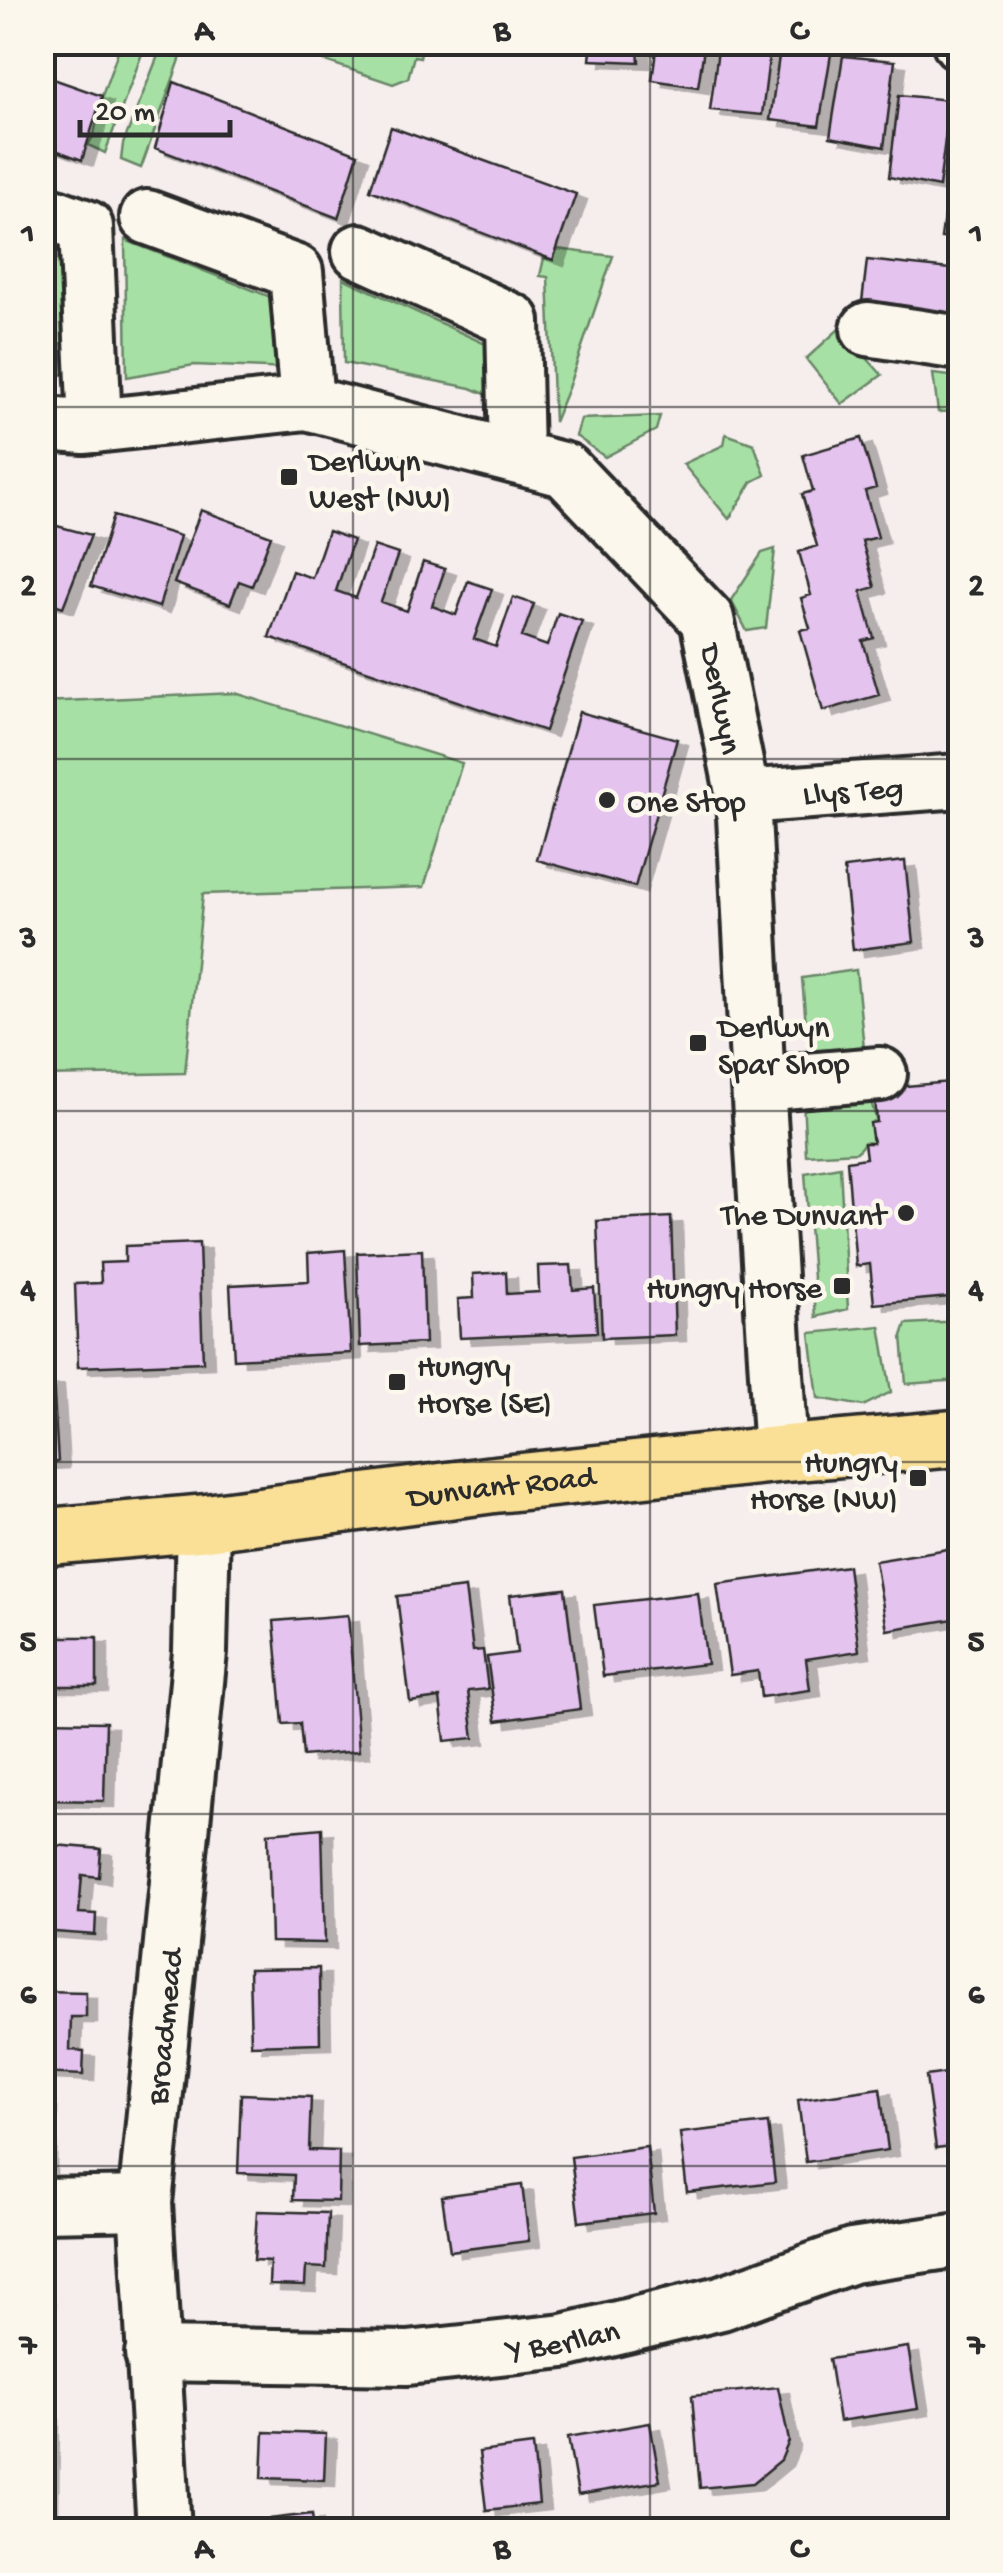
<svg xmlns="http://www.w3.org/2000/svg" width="1003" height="2573" viewBox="0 0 1003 2573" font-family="'Gochi Hand',sans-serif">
	<defs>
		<filter id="shadow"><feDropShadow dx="11" dy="6" stdDeviation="0" flood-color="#0004"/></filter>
	</defs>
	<rect width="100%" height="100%" fill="#f6eded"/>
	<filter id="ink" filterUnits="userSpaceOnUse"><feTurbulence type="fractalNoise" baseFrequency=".01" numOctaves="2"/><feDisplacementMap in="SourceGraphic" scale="20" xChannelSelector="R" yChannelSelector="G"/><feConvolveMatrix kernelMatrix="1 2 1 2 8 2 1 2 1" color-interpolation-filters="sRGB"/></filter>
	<g filter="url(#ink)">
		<path fill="#a7e0a4" stroke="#698668" stroke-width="2.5" d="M121,43H146L105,153L88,145L94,135L102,96Z
			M163,43H186L141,168L121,160L123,144Z
			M272,43H423L420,57L414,56L408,78L393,84Z
			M125,240L291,305L288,369L194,365L127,377Z
			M557,249L613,256L568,388L554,422L548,277L540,276L544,258L553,260Z
			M43,254L75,268L71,374L43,376Z
			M343,278L505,353L490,396L471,388L344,363Z
			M840,328L882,375L842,404L806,359Z
			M933,374L960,377V411L938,412Z
			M660,416L656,430L605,457L576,436L581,419Z
			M726,434L754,444L765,475L752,482L729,519L683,464L724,445Z
			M775,549L766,628L747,631L731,600L762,553Z
			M235,693L462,763L424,887L203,894L185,1073L43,1076V702Z
			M856,970L865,1058L809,1061L802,978Z
			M870,1098L877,1122L871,1123L873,1143H864L857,1152L806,1155L803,1099Z
			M840,1167L848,1309L816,1317L805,1173Z
			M960,1321V1380L906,1384L902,1336L906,1324Z
			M880,1326L891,1392L863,1406L818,1398L810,1333Z"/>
		<path fill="#e4c3ef" stroke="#2b2b2b" stroke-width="2.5" filter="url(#shadow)" d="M592,42H646V48L638,49L639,62L590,60Z
			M657,42H705L698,87L652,80Z
			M719,42H771L762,115L710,110Z
			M781,42H833L819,126L770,120Z
			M843,56L895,61L884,147L830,137Z
			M42,75L102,96L82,160L42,145Z
			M174,82L358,154L338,218L155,148Z
			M899,95L950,100L939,187L889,177Z
			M391,127L576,194L553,260L370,190Z
			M954,142H960V240L941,238Z
			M867,260L960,270V314L862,302Z
			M861,438L876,488L865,491L878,537L862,541L875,587L861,591L874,638L863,641L879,695L823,711L800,630L810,628L801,598L811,595L799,552L817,546L802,494L813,491L803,455Z
			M201,510L271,536L252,586L239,581L230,604L174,583Z
			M113,516L180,536L159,607L91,586Z
			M42,522L91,535L63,607L42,600Z
			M328,531L353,540L336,591L356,598L374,546L398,554L381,602L407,611L423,562L445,569L432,606L456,615L468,581L492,589L474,639L496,647L513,597L534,604L522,637L547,646L558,613L582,621L545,731L269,637L292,571L312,578Z
			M579,712L677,739L635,887L537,860Z
			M905,861L914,942L853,950L844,868Z
			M960,1081V1296L874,1304L870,1264L856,1266L847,1161L866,1158L864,1143H873L870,1123L877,1122L874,1089Z
			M671,1217L675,1335L602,1338L597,1221Z
			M199,1243L203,1362L78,1367L75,1284L101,1283L100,1263L125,1262V1246Z
			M345,1250L351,1353L234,1359L230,1285L309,1281L308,1253Z
			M422,1250L425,1343L360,1346L357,1253Z
			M571,1265L573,1290L594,1288L597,1332L460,1338L458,1299L474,1298L473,1274L506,1272L507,1294L539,1292L538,1266Z
			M53,1379L58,1462L42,1463V1380Z
			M960,1547V1618L887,1630L875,1561Z
			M848,1566L859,1651L806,1659L810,1690L761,1697L758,1671L730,1675L717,1584Z
			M465,1588L473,1651L483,1650L488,1689L468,1691L474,1738L445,1741L440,1698L410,1702L397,1596Z
			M565,1589L580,1709L496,1721L487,1657L517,1653L510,1595Z
			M698,1593L707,1664L603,1676L594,1605Z
			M348,1615L359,1751L303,1756L300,1723L283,1724L274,1621Z
			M42,1637H97V1686H42Z
			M42,1721L106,1722L104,1801L42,1800Z
			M322,1828L325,1943L271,1942L268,1833Z
			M42,1844L101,1849L99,1877L82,1875L79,1913L96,1914L95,1935L42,1931Z
			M319,1968L320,2043L251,2045L249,1969Z
			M42,1991L86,1992V2017H71L70,2050L84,2051L83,2075L42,2073Z
			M960,2071V2145L936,2148L926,2076Z
			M880,2088L888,2150L806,2162L798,2100Z
			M241,2094L311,2097L309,2150L339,2151L338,2201L293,2200L294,2175L238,2173Z
			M42,2102H46L45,2167H42Z
			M768,2123L775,2182L687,2192L680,2133Z
			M647,2147L654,2213L579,2222L571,2157Z
			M522,2185L529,2241L450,2251L442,2196Z
			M257,2211L328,2213L326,2268L306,2267L305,2286L269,2285L270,2261L254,2260Z
			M42,2298H44L42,2382Z
			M960,2343V2393L954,2344Z
			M908,2347L918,2409L839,2421L829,2359Z
			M778,2387L789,2441L781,2460L753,2483L700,2488L692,2396Z
			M42,2414H48L47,2514H42Z
			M650,2423L660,2481L578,2495L568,2437Z
			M264,2432L326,2434L324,2480L262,2478Z
			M533,2445L539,2504L486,2510L479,2452Z
			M312,2514L314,2530H244L243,2522Z"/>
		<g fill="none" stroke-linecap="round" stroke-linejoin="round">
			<g stroke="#2b2b2b" stroke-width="60">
				<g id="minor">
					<path d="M960,42V43"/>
					<path d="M42,211L86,227L95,426"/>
					<path d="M147,217L296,272L307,403"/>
					<path d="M359,251L513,321L516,457"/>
					<path d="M868,329L960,343"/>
					<path id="s1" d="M42,424L85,427L307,403L565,470L707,619L743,797L758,1084L781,1454"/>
					<path id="s2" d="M743,797L960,781"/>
					<path d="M758,1084L880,1074"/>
					<path d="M42,2205L145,2203"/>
					<path id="s3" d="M152,2354L408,2358L564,2341L721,2303L852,2256L960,2240"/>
					<path id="s4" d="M164,2530L145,2203L200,1652L203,1523"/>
				</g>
			</g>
			<g stroke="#2b2b2b" stroke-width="62">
				<g id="major">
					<path id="s5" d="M42,1537L203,1523L490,1485L781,1454L960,1438"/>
				</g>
			</g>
			<use href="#minor" stroke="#fbf7ec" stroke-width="52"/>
			<use href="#major" stroke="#fadf96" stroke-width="55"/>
		</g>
	</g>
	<path fill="none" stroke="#2b2b2b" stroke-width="2.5" stroke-opacity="0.55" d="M353,42V2530M650,42V2530M42,407H960M42,759H960M42,1111H960M42,1462H960M42,1814H960M42,2166H960"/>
	<g fill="#2b2b2b" stroke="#fbf7ec" stroke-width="4">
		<rect x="279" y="467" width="20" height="20" rx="5"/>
		<circle cx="607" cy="800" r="10"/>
		<rect x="688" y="1033" width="20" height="20" rx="5"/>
		<circle cx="906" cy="1213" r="10"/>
		<rect x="832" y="1276" width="20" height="20" rx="5"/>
		<rect x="387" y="1372" width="20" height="20" rx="5"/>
		<rect x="908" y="1468" width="20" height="20" rx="5"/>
	</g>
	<g text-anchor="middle" stroke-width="9" stroke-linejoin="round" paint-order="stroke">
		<g font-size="32" fill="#2b2b2b" stroke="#fbf7ec" text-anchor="start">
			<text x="309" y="470">Derlwyn<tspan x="309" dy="37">West (NW)</tspan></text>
			<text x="627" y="811">One Stop</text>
			<text x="718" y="1036">Derlwyn<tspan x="718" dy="37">Spar Shop</tspan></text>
			<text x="886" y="1224" text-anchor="end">The Dunvant</text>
			<text x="822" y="1297" text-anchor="end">Hungry Horse</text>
			<text x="417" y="1375">Hungry<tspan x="417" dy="37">Horse (SE)</tspan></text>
			<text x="898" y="1471" text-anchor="end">Hungry<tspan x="898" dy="37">Horse (NW)</tspan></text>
		</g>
		<g font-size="32" fill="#2b2b2b" stroke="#fbf7ec">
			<text dy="11" stroke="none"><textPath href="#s1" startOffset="820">Derlwyn</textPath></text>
			<text dy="11" stroke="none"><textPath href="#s2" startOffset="110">Llys Teg</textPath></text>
			<text dy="11" stroke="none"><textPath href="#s5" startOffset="462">Dunvant Road</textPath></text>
			<text dy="11" stroke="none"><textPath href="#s4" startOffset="505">Broadmead</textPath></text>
			<text dy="11" stroke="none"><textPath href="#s3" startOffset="412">Y Berllan</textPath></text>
		</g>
	</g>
	<rect width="1003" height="2573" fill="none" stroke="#fbf7ec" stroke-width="110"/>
	<path d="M80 120v15h150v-15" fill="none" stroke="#2b2b2b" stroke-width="5"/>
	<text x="95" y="120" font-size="30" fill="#2b2b2b" stroke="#fbf7ec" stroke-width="8" paint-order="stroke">20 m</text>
	<rect x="55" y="55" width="893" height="2463" fill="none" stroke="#2b2b2b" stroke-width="4"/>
	<g font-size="32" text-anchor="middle" font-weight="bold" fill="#2b2b2b">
		<text x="204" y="39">A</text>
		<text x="502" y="39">B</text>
		<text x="799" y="39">C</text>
		<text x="28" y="242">1</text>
		<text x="976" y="242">1</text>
		<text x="28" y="594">2</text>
		<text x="976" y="594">2</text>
		<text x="28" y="946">3</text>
		<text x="976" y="946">3</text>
		<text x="28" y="1298">4</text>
		<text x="976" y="1298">4</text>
		<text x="28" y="1650">5</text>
		<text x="976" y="1650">5</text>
		<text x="28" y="2002">6</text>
		<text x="976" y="2002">6</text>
		<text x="28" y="2353">7</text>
		<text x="976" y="2353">7</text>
		<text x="204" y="2557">A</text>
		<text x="502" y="2557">B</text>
		<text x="799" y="2557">C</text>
	</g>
</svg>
